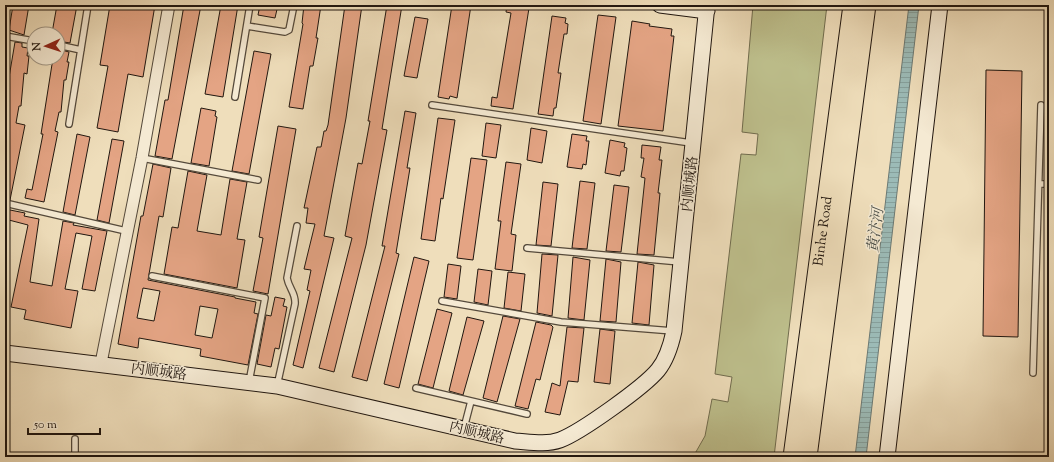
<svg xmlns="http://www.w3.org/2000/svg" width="1054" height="462" viewBox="0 0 1054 462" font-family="'Sorts Mill Goudy','Noto Serif SC',serif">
	<defs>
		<pattern id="water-rules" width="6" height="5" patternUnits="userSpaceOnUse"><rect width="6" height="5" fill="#9cbbb7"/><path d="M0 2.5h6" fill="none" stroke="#86a09c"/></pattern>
	</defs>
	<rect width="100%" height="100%" fill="#efdebb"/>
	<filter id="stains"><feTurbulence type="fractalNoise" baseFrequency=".005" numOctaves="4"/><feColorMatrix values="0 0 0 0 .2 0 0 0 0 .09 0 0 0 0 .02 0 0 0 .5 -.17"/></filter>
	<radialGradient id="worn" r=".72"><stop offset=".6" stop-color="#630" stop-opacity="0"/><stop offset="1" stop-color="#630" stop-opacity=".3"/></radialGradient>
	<path fill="#bec08d" stroke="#706c4e" d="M753,5H827L774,457H693L705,436L712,399L728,402L732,377L715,374L741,154L756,155L758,134L742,132Z"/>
	<path fill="url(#water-rules)" stroke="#6b7974" d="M909,5H919L866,457H855Z"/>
	<path fill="#e4a484" stroke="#211710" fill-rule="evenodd" d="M13,5H29L24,35L9,30Z
		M57,5H77L70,43L58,41V34L52,33Z
		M110,5H155L143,77L128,74L118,132L97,128L108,66L100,65Z
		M184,5H201L172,159L155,156L165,100H168Z
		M221,5H238L223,97L205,94Z
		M260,5H278L275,18L258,15Z
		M304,5H321L316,38H318L313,66H310L303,109L289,107L303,24L302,23Z
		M345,5H362L346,118L324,236L334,238L303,368L293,365L310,291L307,290L311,270L304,269L315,224L306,223L308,208H304L317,147H321L324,131H326L328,125Z
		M387,5H402L382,129L387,130L366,245L334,372L319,368L352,238L345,236L358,163L362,164L370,121H368Z
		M452,5H471L457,98L450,96L449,99L438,97Z
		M507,5L529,8L513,109L491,106L492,97L497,98L511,13L506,12Z
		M598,15L616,17L601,124L583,121Z
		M552,16L566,18L565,23L568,24L567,34H564L558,73H561L556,108H554L553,116L538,114Z
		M415,17L428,19L417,78L404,76Z
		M632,21L650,24L649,26L672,29L671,36H674L663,131L618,126Z
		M15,42L22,43V47L28,48L27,56H29L27,74L24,73L21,106H19L16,123L25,125L10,200L5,199V141L7,130L5,129L8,114L5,113V101Z
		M58,49L69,52L67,62H69L66,80H64L61,112H59L55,131L58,132L44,202L25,198L27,189L32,190L43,134H41L53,58H58Z
		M254,51L271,54L249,174L232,171Z
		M986,70L1022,71L1018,337L983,336Z
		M201,108L216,111L215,116L217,117L209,166L191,163Z
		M405,111L416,113L407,168H410L396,253L399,254L367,381L352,377L385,246H382Z
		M438,118L455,120L443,199L441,198L435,241L421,239Z
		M486,123L501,125L496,158L482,156Z
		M278,126L296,129L268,294L253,291L263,238L259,237Z
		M531,128L547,131L542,163L527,160Z
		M77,134L90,137L75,215L63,212Z
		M572,134L587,136L586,141H589L586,165L583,164L582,169L567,167Z
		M112,139L124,141L109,223L97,220Z
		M610,140L625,143L624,147L627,148L624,171H621L620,176L605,173Z
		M642,145L661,147L659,160H662L658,193H660L654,255L637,254L645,178L641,177L644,158H641Z
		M471,158L487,160L473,260L457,258Z
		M506,162L521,164L511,234L516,235L512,271L495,269L501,221H498Z
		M153,164L171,168L163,217L159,216L148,280L235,297V298L256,302L254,313L258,314L248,365L200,356L201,349L139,338L138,348L118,344L141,216H143ZM143,288L160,291L154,321L137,318ZM200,306L218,309L212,338L195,335Z
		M188,171L207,175L197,231L221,235L230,179L247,182L237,239L245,240L237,288L164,274L172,227L178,228Z
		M580,181L595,183L587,249L572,248Z
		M543,182L558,184L551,246L536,245Z
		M614,185L629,187L621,252L606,251Z
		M5,209L25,213L24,216L39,219L30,282L52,286L63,221L74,223L73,225L107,231L95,291L82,289L92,236L76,233L65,289L78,291L71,328L24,319L26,310L11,307L28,225L5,219Z
		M542,254L558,255L552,316L537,313Z
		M414,257L429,261L399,388L384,384Z
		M573,257L590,260L584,320L568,318Z
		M606,259L621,262L616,322L600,321Z
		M638,262L654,265L649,325L632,323Z
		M448,264L461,266L457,299L444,297Z
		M478,269L492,271L488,305L474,302Z
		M508,272L525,274L521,311L504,308Z
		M275,297L285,299L283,306L287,307L279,349L275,348L271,367L257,364L266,315L271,316Z
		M437,309L452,313L433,388L418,384Z
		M503,316L520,319L497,402L483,398Z
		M467,317L484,321L463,395L449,391Z
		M536,322L551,325L553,327L540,380L536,379L528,409L515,406Z
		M567,327L584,328L578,382L568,381L560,415L545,412L552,383L560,386Z
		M600,329L615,331L610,384L594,382Z"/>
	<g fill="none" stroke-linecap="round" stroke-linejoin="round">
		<g stroke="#54493b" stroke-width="8">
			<path id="lane" d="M247,26L285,32L289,30L294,5
				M5,36L34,41
				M58,45L81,50
				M235,97L250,5
				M432,105L691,143
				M69,124L88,5
				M142,158L258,180
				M1039,184H1049
				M5,203L126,231
				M527,248L680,262
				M152,276L265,298L249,382
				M442,301L561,322L673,331
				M1033,373L1041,105
				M277,386L295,304C296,293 289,289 287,278L297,226
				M416,388L527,414
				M464,428L471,401
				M75,439V457"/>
		</g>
		<g stroke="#54493b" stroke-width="13">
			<path id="street" d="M101,363L142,158L169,5"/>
		</g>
		<g stroke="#211710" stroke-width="17">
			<path id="secondary" d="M660,5L707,11
				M5,353L277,386L515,441C530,442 546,445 560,440C581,432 644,387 658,370C667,359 671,345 674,331L707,5
				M887,457L940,5"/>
		</g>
		<g stroke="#211710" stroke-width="19">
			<g id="primary">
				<path id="s1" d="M792,457L852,5"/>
				<path d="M808,457L867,5"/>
			</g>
		</g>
		<use href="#lane" stroke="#f5ead3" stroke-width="5.5"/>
		<use href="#street" stroke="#f5ead3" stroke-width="11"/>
		<use href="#secondary" stroke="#f5ead3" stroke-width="15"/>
		<use href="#primary" stroke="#efdebb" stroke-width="17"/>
	</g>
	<g text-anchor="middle" stroke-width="3" stroke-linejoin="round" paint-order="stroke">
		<g font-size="14" fill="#211710" stroke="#f5ead3">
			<text transform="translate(689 184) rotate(-84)" y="5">内顺城路</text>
			<text dy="5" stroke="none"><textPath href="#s1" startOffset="228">Binhe Road</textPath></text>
			<text transform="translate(159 371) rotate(7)" y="5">内顺城路</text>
			<text transform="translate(477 432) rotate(13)" y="5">内顺城路</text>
		</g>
		<g font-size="15" font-style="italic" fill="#4c504a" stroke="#f5ead3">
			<text transform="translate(875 230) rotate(-83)" y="5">黄汴河</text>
		</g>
	</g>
	<rect width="1054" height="462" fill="none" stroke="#efdebb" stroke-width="20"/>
	<rect x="6" y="6" width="1042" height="450" fill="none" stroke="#211710" stroke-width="2"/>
	<rect x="10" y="10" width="1034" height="442" fill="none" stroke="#211710"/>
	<g transform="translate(46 46) rotate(267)"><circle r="19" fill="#f5ead3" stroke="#a09685"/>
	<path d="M0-3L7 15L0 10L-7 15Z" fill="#8f2418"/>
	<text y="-6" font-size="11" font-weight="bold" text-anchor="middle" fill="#211710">N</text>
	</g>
	<path d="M28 428v6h72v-6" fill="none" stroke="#211710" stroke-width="2"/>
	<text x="34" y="428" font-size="12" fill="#211710" stroke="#f5ead3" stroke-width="3" paint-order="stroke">50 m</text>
	<rect width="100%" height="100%" filter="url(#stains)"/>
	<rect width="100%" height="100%" fill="url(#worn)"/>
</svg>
